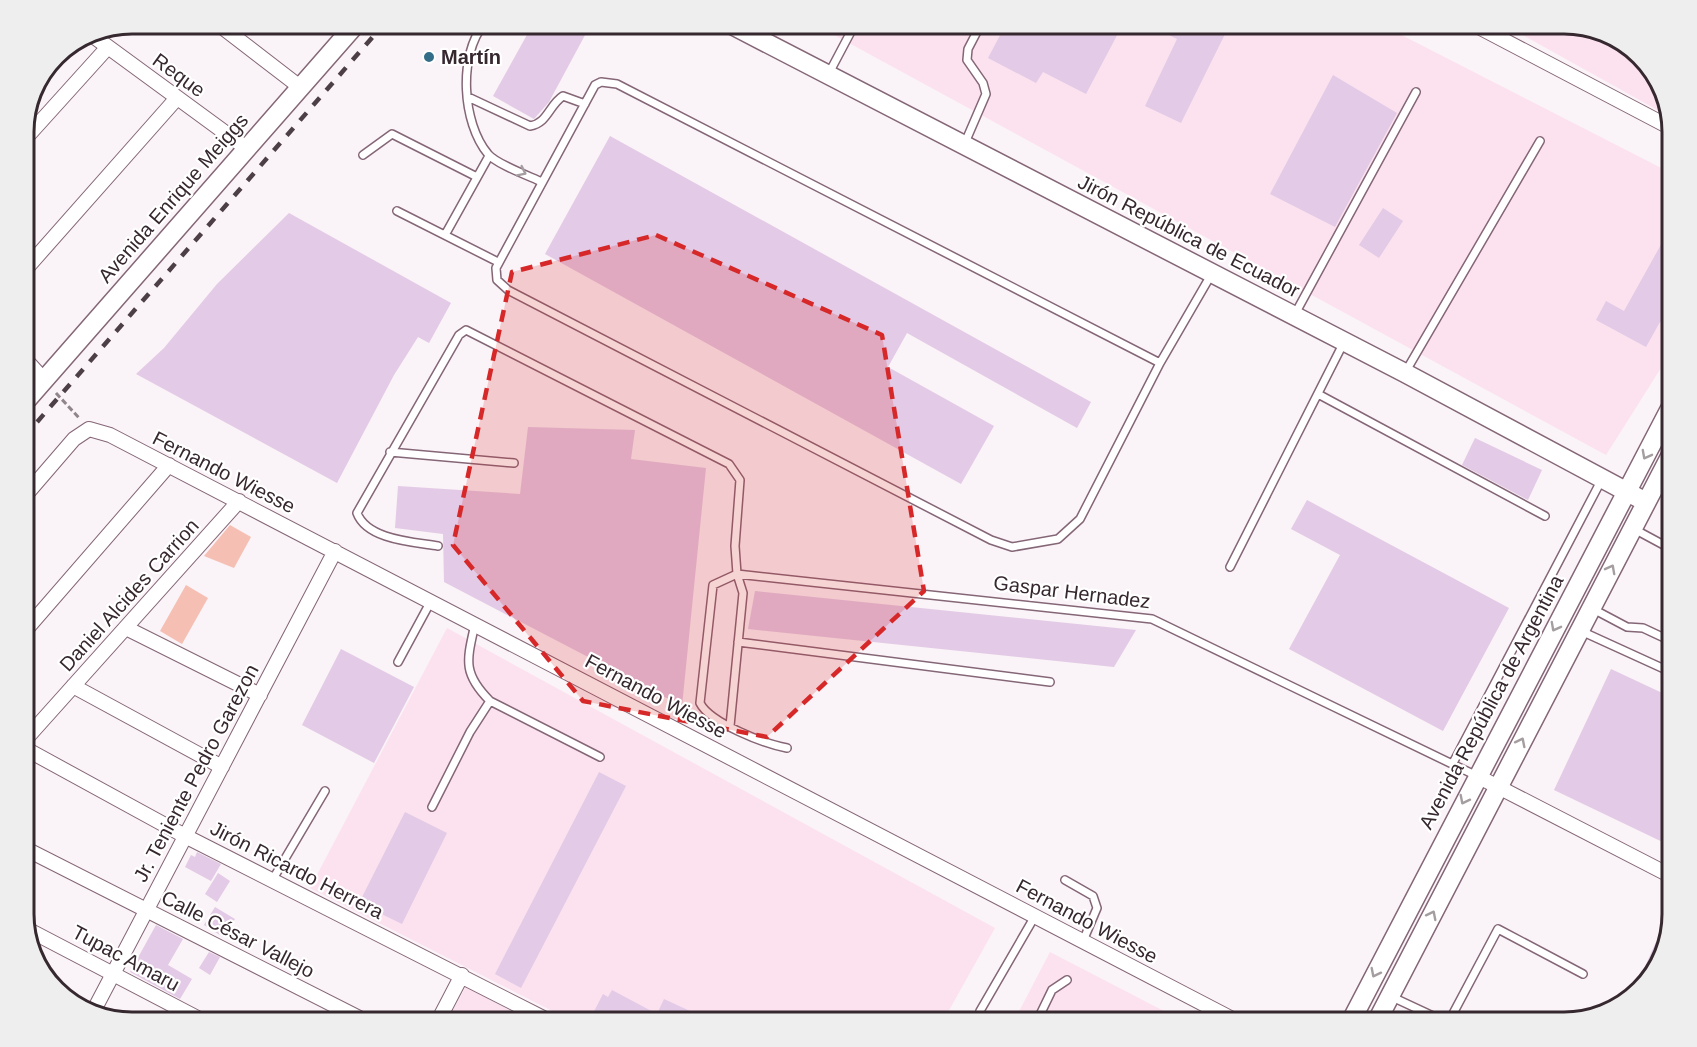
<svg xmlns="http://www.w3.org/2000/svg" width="1697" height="1047" viewBox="0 0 1697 1047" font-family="Helvetica,sans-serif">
	<rect width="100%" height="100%" fill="#faf3f7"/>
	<path fill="#fce2ef" d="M814,24H1380L1673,174V349L1606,455Z
		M1503,24H1565L1619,39L1658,78L1670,117Z
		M447,628L995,928L942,1023H576L310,888Z
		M1050,952L1187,1023H1013Z
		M466,986V987L534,1023H446Z"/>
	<path fill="#f6bfb4" d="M230,525L251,537L234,568L204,556Z
		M186,585L208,598L182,644L160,631Z"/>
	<path fill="#e3cae6" d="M533,24H591L549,102L534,119L493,96Z
		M1006,24H1123L1086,94L1043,72L1036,83L988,58Z
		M1147,24H1230L1181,123L1145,106L1177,39Z
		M1333,75L1397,113L1335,227L1270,194Z
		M610,136L1091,402L1077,428L907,333L888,367L994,426L961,484L545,254Z
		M1383,208L1403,221L1379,258L1359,245Z
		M289,213L451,303L429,343L418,337L394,375L337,483L136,374L164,348L217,284Z
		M1673,223V330L1660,322L1646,347L1596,320L1606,301L1624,311Z
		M528,427L635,430L631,459L706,468L682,706L444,582L443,534L395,528L398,486L520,494Z
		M1475,438L1542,470L1528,500L1462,465Z
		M1307,500L1509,608L1443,731L1289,649L1340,555L1291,529Z
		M755,591L1136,630L1114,667L748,629Z
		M341,649L414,687L374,763L302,725Z
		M1611,669L1673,698V847L1554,790Z
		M599,772L626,786L521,988L495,974Z
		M405,812L447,833L402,924L359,903Z
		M197,852L221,864L211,881L185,867L191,855L195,857Z
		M218,873L230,881L217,902L205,894Z
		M215,907L235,919L223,937L204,925Z
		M156,925L183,939L168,965L192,979L180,999L130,972Z
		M1663,926L1669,929L1658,969L1633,994Z
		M209,952L220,957L210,975L199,968Z
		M612,990L657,1014L664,999L716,1023H588L603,994L608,997Z"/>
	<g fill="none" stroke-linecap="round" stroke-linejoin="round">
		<g stroke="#846676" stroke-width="10">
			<path id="lane" d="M484,24C458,55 462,123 488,154C496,164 529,176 542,182
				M828,75L855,24
				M468,97L530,126C548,123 549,105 563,96L585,104
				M964,145L986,94L983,83L967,60L968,49L981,24
				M363,155L392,134L477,177
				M397,211L498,262
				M445,235L489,156
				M1295,314L1416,92
				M1160,363L617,84L601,82L595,85L496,268L497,280L508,290L991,540L1012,547L1058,539L1080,519L1160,363L1211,275
				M1406,371L1540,141
				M1318,394L1545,516
				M390,452L514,463
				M1634,529L1673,550
				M438,546C414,542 367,540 357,513L459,335L466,330L729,464L740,480L735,546L737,574L743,593L730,726
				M1230,567L1344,342
				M1593,609L1627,627L1643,628L1673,642
				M1581,631L1673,673
				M738,642L1050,682
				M398,662L431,601
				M490,701L600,757
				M787,748C765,744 710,723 700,703L713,585L737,574L1152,619L1477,776
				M1453,763L1602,479
				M432,807L470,732L490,701C462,673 467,660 475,624
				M273,879L325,791
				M1065,880L1093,896L1097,908L1083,941
				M1390,996L1448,1023
				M980,1011L1035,916
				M1036,1023L1052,990L1067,980
				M1448,1023L1498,929L1583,974"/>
		</g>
		<g stroke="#846676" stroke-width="16">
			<path id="street" d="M218,24L300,87
				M1473,24L1673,129
				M89,33L246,148
				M24,140L108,47
				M24,271L177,98
				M24,358L44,380
				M24,497L74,439L89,429L110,435L1240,1023
				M126,628L260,695
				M24,632L169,465
				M73,686L222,767
				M24,741L239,501
				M24,748L185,836L553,1023
				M1477,776L1673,877
				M24,848L369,1023
				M27,929L207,1023
				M93,1012L335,551
				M437,1023L462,975"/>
		</g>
		<g stroke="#846676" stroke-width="21">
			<path id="secondary" d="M730,24L1405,373L1646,502
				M24,403L356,24
				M1350,1023L1673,403
				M1376,1023L1673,451"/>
		</g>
		<path stroke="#90858b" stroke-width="3" stroke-dasharray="6 3" stroke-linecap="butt" d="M56,393L80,419"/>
		<use href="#lane" stroke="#fff" stroke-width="7"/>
		<use href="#street" stroke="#fff" stroke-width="14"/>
		<use href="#secondary" stroke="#fff" stroke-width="18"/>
		<path stroke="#4c3f45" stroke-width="4.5" stroke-dasharray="10 10" stroke-linecap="butt" d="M24,437L384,24"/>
	</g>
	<defs><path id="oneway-chevron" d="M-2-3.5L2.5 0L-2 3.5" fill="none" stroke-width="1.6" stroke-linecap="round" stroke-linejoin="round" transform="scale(1.5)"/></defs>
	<g stroke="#a59ea1">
		<use href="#oneway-chevron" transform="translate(522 172) rotate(26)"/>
		<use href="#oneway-chevron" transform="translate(1646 455) rotate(118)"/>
		<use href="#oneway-chevron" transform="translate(1611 569) rotate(-62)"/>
		<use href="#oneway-chevron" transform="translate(1555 627) rotate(118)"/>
		<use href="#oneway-chevron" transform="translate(1521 742) rotate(-63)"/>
		<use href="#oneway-chevron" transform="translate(1464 800) rotate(117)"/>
		<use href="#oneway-chevron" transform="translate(1432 915) rotate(-63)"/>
		<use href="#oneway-chevron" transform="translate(1375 973) rotate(117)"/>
	</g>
	<path fill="#d62828" fill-opacity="0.2" stroke="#d62828" stroke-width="4.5" stroke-dasharray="12 8" stroke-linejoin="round" d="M656,235L882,335L924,591L767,737L583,701L453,545L512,272Z"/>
	<circle fill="#346d87" stroke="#fff" stroke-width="2" cx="429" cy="57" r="6"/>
	<g text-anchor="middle" stroke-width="4.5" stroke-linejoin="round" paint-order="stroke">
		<g font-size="20" font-weight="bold" fill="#36282f" stroke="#fff" text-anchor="start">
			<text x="441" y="64">Martín</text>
		</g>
		<g font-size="20" fill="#36282f" stroke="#fff">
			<text transform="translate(179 75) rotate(36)" y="7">Reque</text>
			<text transform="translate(173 198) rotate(-49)" y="7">Avenida Enrique Meiggs</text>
			<text transform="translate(1189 236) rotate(27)" y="7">Jirón República de Ecuador</text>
			<text transform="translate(224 472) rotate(27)" y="7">Fernando Wiesse</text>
			<text transform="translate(1072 592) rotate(7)" y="7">Gaspar Hernadez</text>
			<text transform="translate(129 595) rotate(-48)" y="7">Daniel Alcides Carrion</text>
			<text transform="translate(656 696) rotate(28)" y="7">Fernando Wiesse</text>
			<text transform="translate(1491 702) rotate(-62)" y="7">Avenida República de Argentina</text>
			<text transform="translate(196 773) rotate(-62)" y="7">Jr. Teniente Pedro Garezon</text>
			<text transform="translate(297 870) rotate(27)" y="7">Jirón Ricardo Herrera</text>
			<text transform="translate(1087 921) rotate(28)" y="7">Fernando Wiesse</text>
			<text transform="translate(238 934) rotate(27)" y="7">Calle César Vallejo</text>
			<text transform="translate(126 958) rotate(28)" y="7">Tupac Amaru</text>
		</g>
	</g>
	<path d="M0 0H1697V1047H0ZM132 34H1564A98 98 0 0 1 1662 132V914A98 98 0 0 1 1564 1012H132A98 98 0 0 1 34 914V132A98 98 0 0 1 132 34Z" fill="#efeeee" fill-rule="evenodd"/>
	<path fill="none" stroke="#36282f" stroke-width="3" d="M132 34H1564A98 98 0 0 1 1662 132V914A98 98 0 0 1 1564 1012H132A98 98 0 0 1 34 914V132A98 98 0 0 1 132 34Z"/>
</svg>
